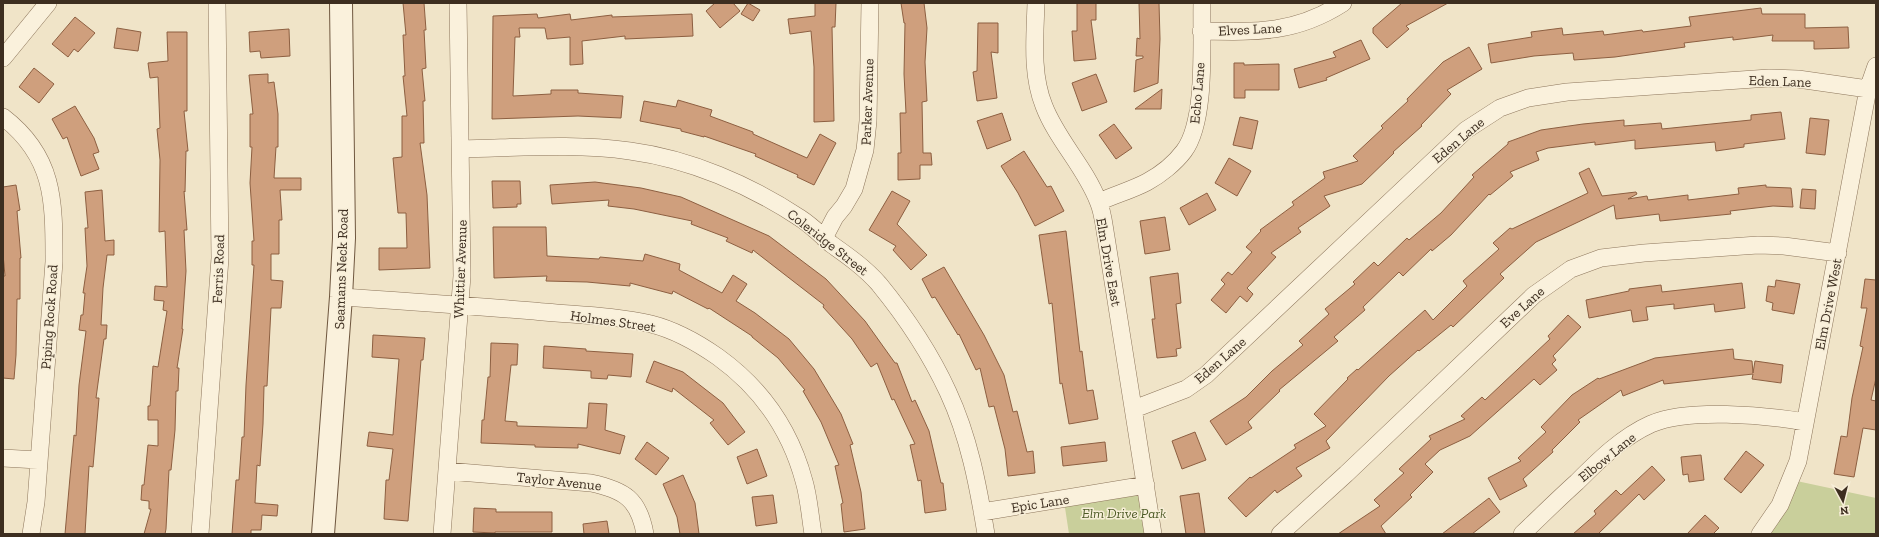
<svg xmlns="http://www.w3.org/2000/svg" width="1879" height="537" viewBox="0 0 1879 537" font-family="'Zilla Slab',serif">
	<rect width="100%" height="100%" fill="#f0e4c8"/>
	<path fill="#c9cf9b" d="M1792,480L1876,498V534H1761Z
		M1144,488L1150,534H1069L1064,501Z"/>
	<path fill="#cf9f7d" stroke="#8d5f41" d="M403,3H424L426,30H424L426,68L422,69L425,101H423L424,143H420L427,195L430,268L379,270V248H407L406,213H398L393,158L402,157V116H407L403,76H405L403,35H406Z
		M715,3H733L740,11L720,28L706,11Z
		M748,3L760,10L753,21L741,14Z
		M815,3H836L835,27H832L834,121L814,122V67L811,31L790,34L788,19L815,16Z
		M901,3H924L927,28L925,62L927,101L922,102L923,153H931L932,165H920V179L898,180V153H901L900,113H906L904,74L905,23H904Z
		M1077,3H1096V20H1091L1096,59L1074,61L1072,31H1077Z
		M1139,3H1159L1160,39L1158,83L1134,92L1136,60L1143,58V56H1136L1137,38L1140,39Z
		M1402,3H1448L1406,26L1409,29L1387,48L1373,33V28Z
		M1761,8L1762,14H1805V28L1848,27L1849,48L1814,49V41H1772L1773,35L1733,40V37L1684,43L1685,47L1615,57L1574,60L1573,53L1534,56L1491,63L1488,44L1532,37L1531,32L1562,28L1563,35L1603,31L1604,35L1642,30L1643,32L1691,26L1689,17Z
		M537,14L538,18L570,14L571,20L612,15V17L692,14L693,36L625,39V36L582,41L583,64L570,65V37L547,39L545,28H519L520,37H515L513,96L551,94V90H578V93L623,96L621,118L578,116L492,119L493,16Z
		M75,17L95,33L78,52L74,49L68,57L52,44Z
		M978,23H998V53L991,52L997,98L977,101L973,72L977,71Z
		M117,28L141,32L138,51L114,48Z
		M289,29L290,56L261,58L260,51L250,52L249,32Z
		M167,32H187V111H184L188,151H186L185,192L184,191L187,230H184L186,271L182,329H183L177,368H179L178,391H176L175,430L171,470H169L166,529L165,534H144L151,509H149V501L141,500L142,485H144L148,445L158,446V420H148V406H150L153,366L158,367L167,311L163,310L164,301L154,300L155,286L167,287L165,231L159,232L160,160L157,129L160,128L158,77L150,78L148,63L168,61Z
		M1361,40L1370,59L1326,78L1327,80L1299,88L1294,69L1336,57L1333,52Z
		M1469,47L1482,69L1447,90L1451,94L1421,125L1422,126L1393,152L1394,153L1362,184L1324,196L1330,206L1298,228L1301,232L1271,253L1276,257L1247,288L1253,294L1247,302L1240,296L1226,313L1211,300L1225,284L1221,280L1228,272L1232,275L1252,252L1246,247L1261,231L1260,230L1294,205L1292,202L1325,178L1323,172L1358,161L1353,156L1383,128L1381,126L1408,101L1407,99L1443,62Z
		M1234,63H1244V65L1279,64V90H1245V98H1234Z
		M34,68L54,84L39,103L19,87Z
		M268,74V83L274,82L278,114V147H276L274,178H301V190H280L282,220H279V254H271V280L283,281L281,308H271L267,386H264L263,424L260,466L257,465L255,503L278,505L277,516L262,515L261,530H251V534H232L236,480H239L242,437H244L246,385L254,265H252V241H254L250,183L252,147H250V114H253L249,75Z
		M1096,74L1107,102L1082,111L1072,83Z
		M1162,89L1161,109H1135Z
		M678,100L712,110L710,116L753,132V134L807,158L820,134L836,143L814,185L797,177L798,175L755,156L756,154L704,136V137L681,131V129L640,121L644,101L676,107Z
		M75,106L94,138L99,152L93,154L99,169L81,176L67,137L63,139L52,119Z
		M1781,112L1785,139L1744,144V147L1716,151L1715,142L1635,149V140L1595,145V142L1548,148L1536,152L1539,160L1510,172L1513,176L1490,195L1489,194L1451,235L1432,251L1431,249L1403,276L1399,272L1363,307L1365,310L1334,337L1338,341L1279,390L1280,391L1248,422L1252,428L1226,445L1210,421L1246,397L1272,371L1303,345L1299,341L1329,314L1325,309L1355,284L1353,282L1374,262L1378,266L1407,238L1409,240L1441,213L1474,177L1472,175L1508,144V142L1541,130L1583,124L1624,120V126L1661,123L1662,129L1751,120V115Z
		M1002,113L1011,140L987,149L977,121Z
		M1240,117L1258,121L1252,149L1233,145Z
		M1810,118L1829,120L1825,155L1806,153Z
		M1114,124L1132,148L1116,159L1099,135Z
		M1024,151L1047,187L1051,186L1064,211L1035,226L1018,193L1001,166Z
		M1229,158L1251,171L1237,196L1215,183Z
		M1589,168L1602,196L1636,192L1637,194L1628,199L1647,196L1648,200L1688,195V200L1739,194L1738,188L1766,185V187L1791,188L1793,207L1773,206L1730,211L1731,214L1660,221L1659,214L1616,219L1614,205L1536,242L1500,274L1504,278L1453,327L1451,325L1419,351L1418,350L1389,376L1326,441L1330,448L1296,468L1302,476L1277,493L1275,490L1246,517L1228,498L1250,477L1251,478L1296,448L1294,445L1326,426L1314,414L1348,379L1347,378L1357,369L1358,370L1425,310L1433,320L1467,286L1463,281L1499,249L1493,243L1510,228L1512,229L1588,193L1579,173Z
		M492,181H520L521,204H517V207L493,208Z
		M595,182L641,188L681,197L769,236L826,279L865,321L895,363H897L912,402L915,400L929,431L941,483H943L946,510L925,513L921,480L918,481L910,445L915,444L894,399L892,400L877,363L871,367L852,339L823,307L824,305L753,250L752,253L726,241L728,238L691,224L692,221L634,209L608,206L609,200L552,204L550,185Z
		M16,185L20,210L17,211L21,258H20V299H17L16,355L14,379L3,378V276H5L3,254V187Z
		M1802,189L1816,190L1815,209L1800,208Z
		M102,190L105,241L114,240V255H107L103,288L101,325H107L106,339H104L96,398H99L93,467L89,466L85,534H65L70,477L74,435L76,436L79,385L86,331L79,330L81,315H83L85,293H83L87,266L85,228H88L85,192Z
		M892,191L910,201L897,224L927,255L911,270L893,250L896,246L869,230Z
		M1207,193L1216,210L1189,225L1180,208Z
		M1165,217L1170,250L1145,254L1140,221Z
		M493,227H546L547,256L599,259L600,257L643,261L645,254L680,264L679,270L722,293L733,275L747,284L736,301L755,313L789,339L814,369L841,414L853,444L850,445L861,492L865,529L844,532L841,504L843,503L835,466L839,465L821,422L803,391L805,390L778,358L752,337V336L709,308L708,309L673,291L672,294L630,283V286L587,282L546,281L547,276L494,278Z
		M1066,231L1080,352L1082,351L1087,391L1093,390L1098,419L1069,424L1062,383L1060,384L1052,303L1049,304L1039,235Z
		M944,267L984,335L1004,375L1013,412L1017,411L1027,452L1033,451L1035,473L1008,476L1005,449L994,406L989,407L980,368L976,370L959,334L958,335L935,297L932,298L922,279Z
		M1178,273L1181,303L1176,304L1181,348L1176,349L1177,356L1157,358L1152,319H1155L1150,277Z
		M1865,279L1876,280V378L1871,400L1876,401V430L1863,428L1854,477L1834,474L1841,436L1847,437L1852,398L1863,347L1860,346L1867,308H1861Z
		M1776,280L1800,284L1794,314L1772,310L1773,303L1766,301L1768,286L1775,287Z
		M1742,283L1745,308L1715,312L1714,304L1674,309V304L1646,307L1648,320L1633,322L1631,310L1589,318L1586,300L1629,291V289L1661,285L1662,292Z
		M1568,315L1581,327L1553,356L1556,360L1552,364L1557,370L1540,385L1534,379L1470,436L1440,450L1425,464L1433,472L1410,495L1412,497L1381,526L1386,534H1338L1380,506L1374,500L1404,473L1399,469L1431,439L1429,436L1465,419L1461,416L1482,397L1485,400L1550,339L1548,336Z
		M373,335L425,338L423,360H421L408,521L384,519L386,480H389L393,449L367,446L369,432L393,435L399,359L372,357Z
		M491,343L518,344L517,365H511L505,421L517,422V426L587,428L589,403L607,404L605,430L625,436L620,454L578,444V448L535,447V445L481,443L482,420H484L488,377H490Z
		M544,346L586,349V351L633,354L631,377L608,375L607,379L591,378V371L543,368Z
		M1733,349L1734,359L1752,361L1753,373L1755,361L1783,365L1781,383L1752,379L1753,374L1664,384L1663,380L1623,396L1621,390L1578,420L1580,422L1552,450L1553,452L1523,479L1527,486L1500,500L1488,478L1521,461L1518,458L1546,432L1541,427L1572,395L1598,378L1599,379L1655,358Z
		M654,361L683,372L723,403L745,432L728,445L710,423L714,420L673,388L672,392L646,382Z
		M1195,432L1206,460L1182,469L1172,441Z
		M647,442L669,458L656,475L635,459Z
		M1105,442L1107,461L1063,466L1061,447Z
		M757,449L767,476L747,484L737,457Z
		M1746,451L1764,465L1741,493L1724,479Z
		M1701,455L1704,480L1689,482L1688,474L1683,475L1681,457Z
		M1652,466L1665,480L1644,500L1639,494L1598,534H1573L1596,514L1594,511L1616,490L1621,495Z
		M683,475L695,503L699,534H680L677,517L663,484Z
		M1199,493L1205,534H1186L1180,496Z
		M773,495L777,523L756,526L752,497Z
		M1489,498L1500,512L1472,534H1442Z
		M474,508L496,509V512H552V532H495V533L473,532Z
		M1705,515L1719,528L1713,534H1687Z
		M607,521L609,534H584L583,524Z"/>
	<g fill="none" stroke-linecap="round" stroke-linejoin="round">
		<g stroke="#8d765c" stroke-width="18">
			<path id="street" d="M1036,3C1035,37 1031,74 1044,106C1057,140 1085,167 1098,201C1103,212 1104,226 1106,237L1153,534
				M1201,31C1255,32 1295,34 1343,3
				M3,58L48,3
				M3,117C55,157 54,202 54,262L36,502L31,534
				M461,149C517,148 574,143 630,151C690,159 750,185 800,218C811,225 821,235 831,244C848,256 865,268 879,284C906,317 930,353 948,392C969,437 978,485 986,534
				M1099,202C1114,195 1132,190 1147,182C1160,175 1175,163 1184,151C1207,120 1201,41 1202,3
				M824,238L835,217L844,206L854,189L865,150L868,121L870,3
				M341,297C405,301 470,306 534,311C572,315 613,315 651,324C675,330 698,343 718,357C761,388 790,429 804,481C809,498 810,516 813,534
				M1134,409L1186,389L1206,375L1466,130L1500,108L1528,98L1567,92L1769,78L1798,79L1868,89
				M3,458L38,460
				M447,471L591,483C624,490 639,499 645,534
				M982,512L1146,485
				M200,534L220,258L217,3
				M442,534L462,276L458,3
				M1280,534L1346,474L1534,295L1571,269L1601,258L1644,253L1758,245L1784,246L1838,253
				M1522,534C1540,517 1558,499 1577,482C1599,460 1622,437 1651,424C1689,408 1764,415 1805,422
				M1760,534L1780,505L1798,461L1868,89L1876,66"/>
		</g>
		<g stroke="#6f573f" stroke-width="24">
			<path id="secondary" d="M323,534L341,297L344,238L341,3"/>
		</g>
		<use href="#street" stroke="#faf1dc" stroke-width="17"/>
		<use href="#secondary" stroke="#faf1dc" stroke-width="22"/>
	</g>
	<g text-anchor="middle" stroke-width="3" stroke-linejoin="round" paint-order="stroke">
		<g font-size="14" fill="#3d2e20" stroke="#f7eed8">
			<text transform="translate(1250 29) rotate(-3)" y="5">Elves Lane</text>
			<text transform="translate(1780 81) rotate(2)" y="5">Eden Lane</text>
			<text transform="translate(1197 93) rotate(-85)" y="5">Echo Lane</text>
			<text transform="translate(867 102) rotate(-88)" y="5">Parker Avenue</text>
			<text transform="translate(1458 140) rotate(-40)" y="5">Eden Lane</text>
			<text transform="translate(828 242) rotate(38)" y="5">Coleridge Street</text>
			<text transform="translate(1109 262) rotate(80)" y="5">Elm Drive East</text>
			<text transform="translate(218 269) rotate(-88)" y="5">Ferris Road</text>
			<text transform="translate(341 269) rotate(-88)" y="5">Seamans Neck Road</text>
			<text transform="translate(460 269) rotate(-88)" y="5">Whittier Avenue</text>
			<text transform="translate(1828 304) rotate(-79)" y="5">Elm Drive West</text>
			<text transform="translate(1522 307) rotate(-42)" y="5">Eve Lane</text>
			<text transform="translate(49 317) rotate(-86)" y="5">Piping Rock Road</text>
			<text transform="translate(613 321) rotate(8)" y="5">Holmes Street</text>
			<text transform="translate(1220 360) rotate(-41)" y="5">Eden Lane</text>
			<text transform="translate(1607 457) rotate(-39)" y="5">Elbow Lane</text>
			<text transform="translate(559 481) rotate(6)" y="5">Taylor Avenue</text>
			<text transform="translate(1040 503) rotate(-9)" y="5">Epic Lane</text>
		</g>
		<g font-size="14" font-style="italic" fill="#4d5a26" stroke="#f7eed8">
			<text x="1124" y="518">Elm Drive Park</text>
		</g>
	</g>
	<rect width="1879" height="537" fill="none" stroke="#3d2e20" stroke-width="8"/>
	<g transform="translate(1843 501) rotate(173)" stroke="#f7eed8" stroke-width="3" paint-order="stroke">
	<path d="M0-3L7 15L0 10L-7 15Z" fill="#3d2e20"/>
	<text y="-6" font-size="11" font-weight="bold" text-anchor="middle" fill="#3d2e20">N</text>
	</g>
</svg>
